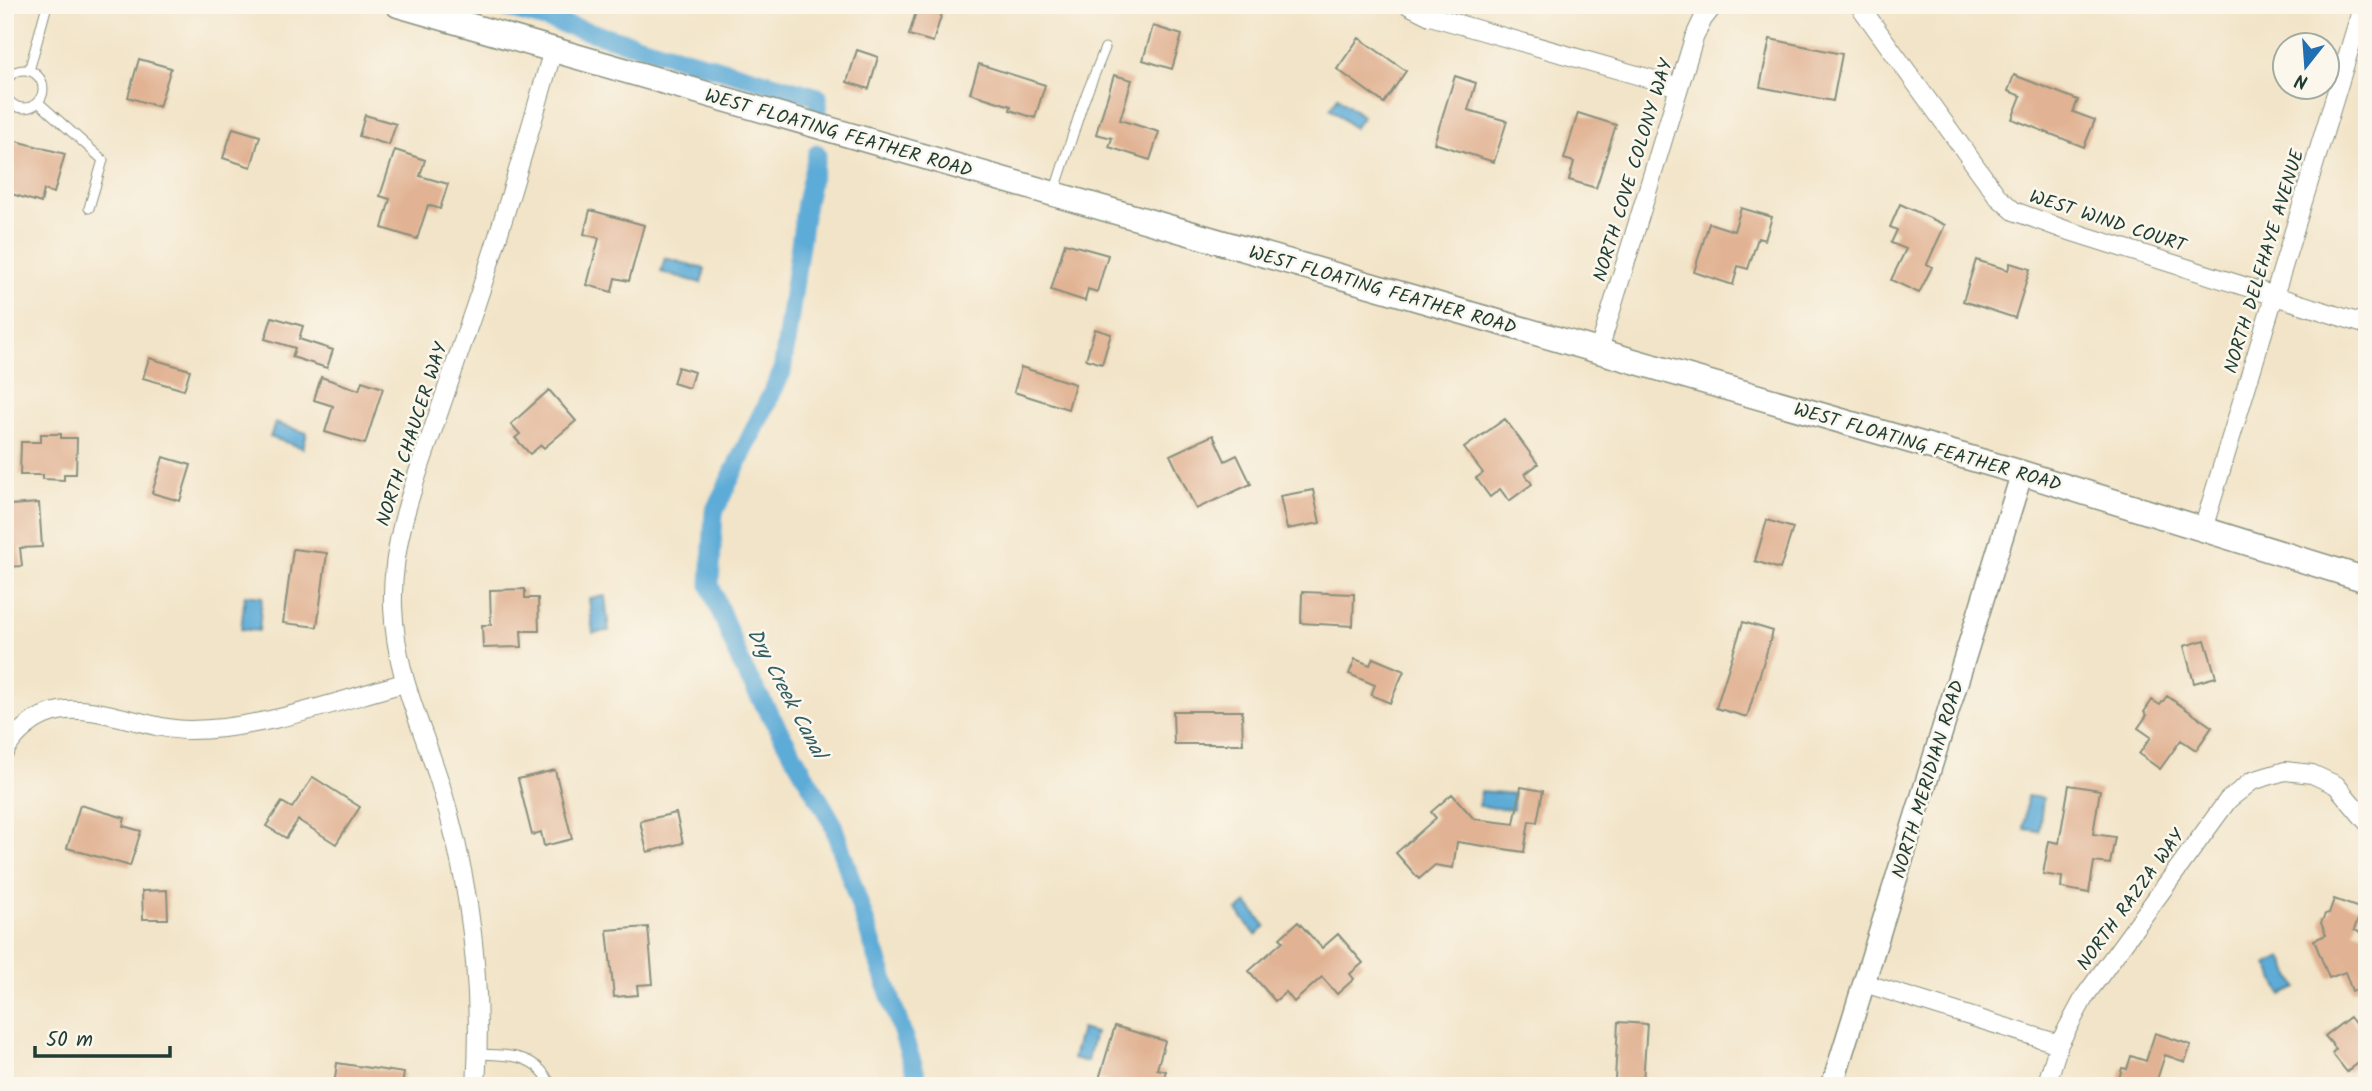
<svg xmlns="http://www.w3.org/2000/svg" width="2372" height="1091" viewBox="0 0 2372 1091" font-family="Kalam,sans-serif">
	<rect width="100%" height="100%" fill="#fbf7ec"/>
	<filter id="ink" filterUnits="userSpaceOnUse"><feTurbulence type="fractalNoise" baseFrequency=".0143" numOctaves="2"/><feDisplacementMap in="SourceGraphic" scale="14" xChannelSelector="R" yChannelSelector="G"/><feConvolveMatrix kernelMatrix="1 2 1 2 8 2 1 2 1" color-interpolation-filters="sRGB"/></filter>
	<filter id="wash" filterUnits="userSpaceOnUse"><feTurbulence type="fractalNoise" baseFrequency=".00686" numOctaves="4" result="noise"/><feDisplacementMap in="SourceGraphic" scale="28" xChannelSelector="R" yChannelSelector="G"/><feGaussianBlur stdDeviation="1.57" result="paint"/><feColorMatrix in="noise" values="0 0 0 0 0 0 0 0 0 0 0 0 0 0 0 0 0 1.4 0 .05"/><feComposite in="paint" operator="in"/></filter>
	<g filter="url(#wash)">
		<rect width="100%" height="100%" fill="#f2e4c8"/>
		<path fill="#5dabd7" stroke="#3e7486" stroke-width="2" d="M1338,97L1363,117L1354,128L1330,108Z
			M665,258L705,269L701,283L661,272Z
			M275,423L307,433L303,448L270,437Z
			M245,595L262,597L259,631L241,629Z
			M605,596L609,631L593,633L589,598Z
			M1481,791L1514,794L1513,810L1479,806Z
			M2027,796L2043,798L2039,831L2024,829Z
			M1247,903L1266,927L1256,935L1237,911Z
			M2282,957L2297,988L2282,995L2267,964Z
			M1081,1029L1095,1033L1087,1062L1073,1058Z"/>
		<g fill="none" stroke-linecap="round" stroke-linejoin="round">
			<path stroke="#5dabd7" stroke-width="19" d="M496,5L818,97V111
				M817,154L806,202L782,372L714,512L710,585L743,668L832,822L920,1086"/>
		</g>
		<g id="blocks">
			<path fill="#e1b293" d="M918,5H928L943,10L933,42L909,35Z
				M1153,26L1182,35L1172,69L1143,60Z
				M1359,38L1406,71L1384,103L1337,69Z
				M1770,39L1842,54L1833,101L1760,87Z
				M857,50L878,57L869,89L847,82Z
				M139,59L171,68L159,107L128,97Z
				M979,64L1045,85L1035,118L1010,110L1011,106L970,93Z
				M1114,75L1132,80L1120,120L1159,132L1150,160L1109,147L1112,138L1096,134Z
				M2014,75L2078,100L2073,112L2095,120L2084,147L2012,119L2021,96L2008,91Z
				M1455,76L1476,83L1468,110L1507,121L1494,162L1434,143Z
				M1578,113L1616,125L1596,188L1569,180L1574,162L1564,159Z
				M365,115L396,124L389,145L359,136Z
				M233,128L260,136L251,167L223,158Z
				M5,138L65,154L54,193L44,190L41,203L5,192Z
				M395,150L425,160L420,176L448,184L440,209L428,205L417,239L382,228L390,199L380,196Z
				M1900,204L1945,225L1927,264L1932,267L1919,293L1891,280L1906,249L1891,243L1897,230L1890,227Z
				M1741,208L1772,217L1765,240L1758,238L1748,269L1738,266L1733,285L1694,272L1709,223L1734,231Z
				M590,210L644,225L629,281L615,278L612,292L587,285L599,238L584,234Z
				M1065,243L1108,255L1097,292L1088,289L1085,301L1051,290Z
				M1976,260L2008,270L2010,263L2030,269L2015,318L1963,301Z
				M272,317L303,326L299,339L333,350L327,368L292,357L295,348L265,339Z
				M1095,329L1111,334L1102,364L1086,359Z
				M149,358L190,370L184,390L143,378Z
				M678,367L694,372L689,388L673,383Z
				M1021,367L1075,384L1068,409L1014,392Z
				M321,377L359,390L362,381L383,388L365,444L325,432L333,406L314,400Z
				M549,390L576,421L544,448L541,445L530,454L515,438L520,434L511,424Z
				M1505,419L1538,464L1525,474L1532,484L1509,501L1500,489L1490,497L1476,478L1483,473L1464,448Z
				M41,434H61V438H77L76,474H64V480L43,479V475H20L21,442H41Z
				M1213,435L1225,461L1237,455L1251,484L1196,509L1170,455Z
				M163,457L191,465L180,501L152,493Z
				M1313,490L1320,523L1287,529L1280,496Z
				M39,503L42,547L20,548L22,566L5,567V529H11L9,505Z
				M1767,520L1793,528L1780,569L1755,561Z
				M293,549L327,553L317,627L283,623Z
				M525,589V598H538L539,631H521L522,647L483,648L482,625H491L490,590Z
				M1302,592L1354,594L1353,626L1301,623Z
				M1743,622L1773,631L1747,717L1716,708Z
				M2205,640L2216,677L2194,683L2184,646Z
				M1373,658L1404,671L1390,703L1371,695L1375,685L1349,674L1355,659L1370,665Z
				M2167,696L2212,727L2196,750L2181,740L2160,769L2139,754L2151,737L2138,728L2147,715L2144,712L2152,700L2160,705Z
				M1173,711H1242L1243,744H1174Z
				M555,770L572,839L544,846L541,832L532,835L518,779Z
				M313,777L360,807L336,844L298,820L286,838L266,826L282,802L292,808Z
				M2069,785L2100,790L2093,834L2115,837L2110,864L2094,862L2089,893L2061,888L2062,877L2043,874L2049,841L2059,843Z
				M1521,787L1543,791L1537,822L1529,821L1524,852L1457,842L1453,868L1435,865L1419,879L1396,853L1436,818L1431,812L1452,794L1474,819L1514,824Z
				M80,805L125,818L123,826L141,831L130,866L67,848Z
				M676,813L683,843L647,852L640,821Z
				M167,890L168,919H143L142,891Z
				M2334,899L2362,909L2354,930L2367,935V985L2352,991L2345,972L2329,978L2314,940L2326,935L2321,923L2325,914L2329,913Z
				M1298,922L1322,948L1338,934L1363,963L1350,974L1354,979L1337,994L1322,977L1294,1002L1286,992L1275,1001L1249,971L1283,941L1280,938Z
				M648,927L653,984L637,985L638,995L614,997L607,930Z
				M2350,1017L2359,1029L2367,1023V1056L2347,1072L2332,1053L2336,1049L2325,1036Z
				M1618,1022L1647,1024L1643,1082L1615,1080Z
				M1115,1026L1165,1041L1157,1069L1166,1071L1161,1086H1108L1109,1082L1099,1079Z
				M2155,1033L2191,1045L2185,1062L2165,1055L2155,1086H2117L2122,1068L2127,1069L2131,1056L2146,1061Z
				M337,1063L404,1073L402,1086H334Z"/>
		</g>
	</g>
	<g filter="url(#ink)">
		<use href="#blocks" fill-opacity="0" stroke="#88907e" stroke-width="2"/>
		<g fill="none" stroke-linecap="round" stroke-linejoin="round">
			<g stroke="#88907e" stroke-width="11">
				<path id="service" d="M5 89a19 19 0 1 1 38 0a19 19 0 1 1-38 0Z
					M29,71L47,5
					M38,102L103,160L89,208
					M1054,193L1083,103L1105,48
					M478,1054C509,1055 538,1054 551,1086"/>
			</g>
			<g stroke="#88907e" stroke-width="20">
				<path id="minor" d="M1408,5L1430,16L1679,87
					M1859,5L1998,197L2014,211L2063,229L2367,325
					M1599,350L1694,38L1703,19L1714,5
					M2203,529L2363,5
					M5,751C16,732 36,715 59,711C101,704 146,730 190,730C259,730 338,701 404,683
					M1864,983L2059,1044
					M476,1086C483,983 470,881 440,783C420,720 396,676 393,607C391,546 411,491 431,435C446,392 460,350 475,307C504,222 528,136 553,50
					M2046,1086L2059,1044L2085,996L2228,800L2252,781L2285,771L2312,774L2336,785L2367,822"/>
			</g>
			<g stroke="#88907e" stroke-width="24">
				<path id="tertiary" d="M1832,1086L2022,473"/>
			</g>
			<g stroke="#88907e" stroke-width="27">
				<path id="secondary" d="M398,5L2022,473L2367,580"/>
			</g>
			<use href="#service" stroke="#fff" stroke-width="9"/>
			<use href="#minor" stroke="#fff" stroke-width="18"/>
			<use href="#tertiary" stroke="#fff" stroke-width="21"/>
			<use href="#secondary" stroke="#fff" stroke-width="24"/>
		</g>
	</g>
	<g text-anchor="middle" stroke-width="5" stroke-linejoin="round" paint-order="stroke">
		<g font-size="19" fill="#1f3d34" stroke="#fbf7ec">
			<text transform="translate(839 132) rotate(16)" y="7">WEST FLOATING FEATHER ROAD</text>
			<text transform="translate(1632 170) rotate(-73)" y="7">NORTH COVE COLONY WAY</text>
			<text transform="translate(2108 220) rotate(18)" y="7">WEST WIND COURT</text>
			<text transform="translate(2263 261) rotate(-73)" y="7">NORTH DELEHAYE AVENUE</text>
			<text transform="translate(1383 289) rotate(16)" y="7">WEST FLOATING FEATHER ROAD</text>
			<text transform="translate(411 434) rotate(-72)" y="7">NORTH CHAUCER WAY</text>
			<text transform="translate(1928 446) rotate(16)" y="7">WEST FLOATING FEATHER ROAD</text>
			<text transform="translate(1927 779) rotate(-73)" y="7">NORTH MERIDIAN ROAD</text>
			<text transform="translate(2130 899) rotate(-54)" y="7">NORTH RAZZA WAY</text>
		</g>
		<g font-size="21" font-style="italic" fill="#325e65" stroke="#fbf7ec">
			<text transform="translate(787 693) rotate(62)" y="7">Dry Creek Canal</text>
		</g>
	</g>
	<rect width="2372" height="1091" fill="none" stroke="#fbf7ec" stroke-width="28"/>
	<g transform="translate(2306 66) rotate(197)"><circle r="33" fill="#fbf7ec" stroke="#a3ada2" stroke-width="2"/>
	<path d="M0-5L12 26L0 18L-12 26Z" fill="#1f6fb2"/>
	<text y="-10" font-size="19" font-weight="bold" text-anchor="middle" fill="#1f3d34">N</text>
	</g>
	<path d="M35 1046v10h135v-10" fill="none" stroke="#1f3d34" stroke-width="3.5"/>
	<text x="46" y="1046" font-size="21" fill="#1f3d34" stroke="#fbf7ec" stroke-width="5" paint-order="stroke">50 m</text>
</svg>
